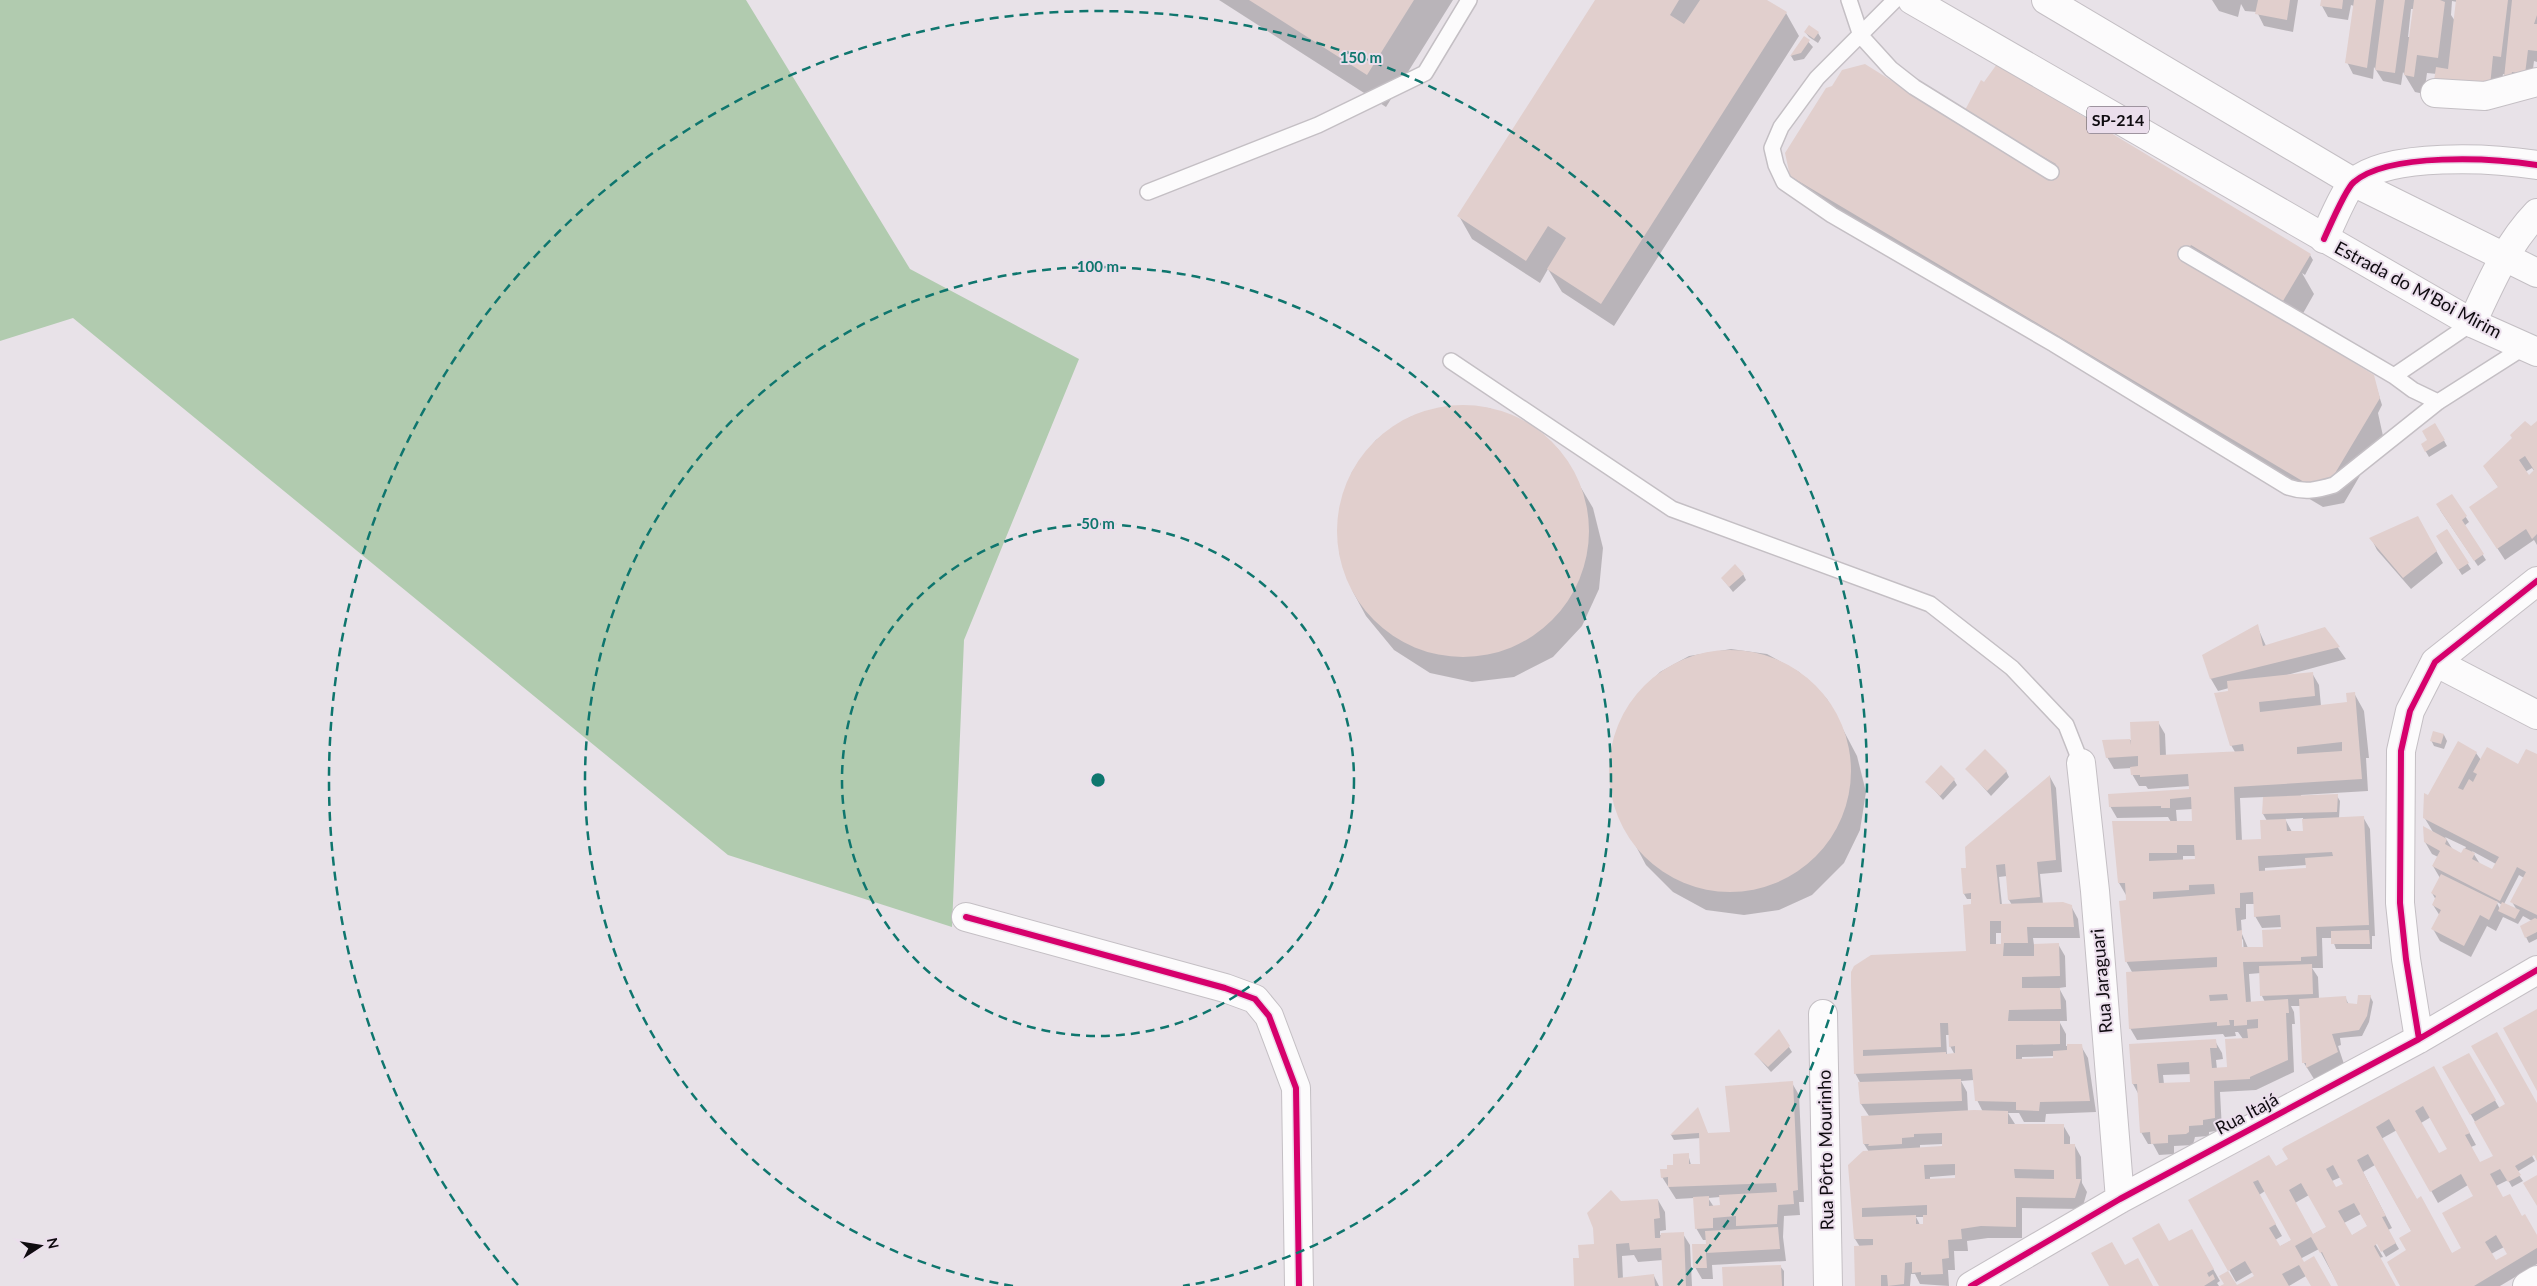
<svg xmlns="http://www.w3.org/2000/svg" width="2537" height="1286" viewBox="0 0 2537 1286" font-family="Lato,sans-serif">
	<rect width="100%" height="100%" fill="#e8e2e8"/>
	<path fill="#b1cbaf" d="M0,0H746L910,269L1079,359L964,640L952,927L728,855L73,318L0,341Z"/>
	<path fill="#0003" fill-rule="evenodd" d="M1219,0H1453L1386,107Z
		M1598,0H1765L1786,13L1799,36L1614,326L1562,292L1548,269L1540,283L1472,239L1459,216Z
		M2212,0H2298L2293,32L2264,26L2257,12L2245,11L2241,4L2238,17L2219,11Z
		M2322,0H2537V62L2534,61L2531,85L2503,74L2499,104L2437,74L2427,73L2424,94L2415,92L2403,72L2401,85L2383,81L2374,67L2373,79L2353,74L2347,62L2354,6L2351,5L2348,20L2328,17L2322,6ZM2452,1L2457,2L2455,21L2451,15ZM2411,9H2414L2410,37H2408Z
		M1805,32L1818,33L1821,38L1818,43L1809,37Z
		M1804,37L1813,47L1804,59L1794,61L1791,56Z
		M1965,112L2310,255L2313,260L2305,275L2302,273L2314,294L2297,324L2202,271L2373,376L2382,405L2378,413L2383,436L2344,503L2323,507L1805,199L1791,176L1980,138Z
		M1449,406L1489,408L1527,423L1558,449L1593,508L1603,548L1599,589L1582,626L1553,657L1514,677L1472,682L1430,673L1394,650L1366,616L1353,592L1339,552V511L1352,472L1376,440L1410,417Z
		M2537,422V545L2534,540L2505,560L2478,519L2499,488L2492,478ZM2532,468L2535,472L2528,477L2525,472Z
		M2435,424L2447,446L2429,457L2422,445L2429,441Z
		M2452,496L2469,522L2464,526L2486,560L2478,566L2440,510Z
		M2424,529L2443,563L2411,589L2377,550L2371,538Z
		M2447,530L2471,569L2462,575L2441,542Z
		M1743,574L1746,580L1733,592L1722,578Z
		M2257,626L2266,646L2324,628L2346,659L2283,676L2312,673L2319,685L2321,706L2348,703L2354,693L2364,711L2369,758H2366L2368,791L2301,795V797L2337,796L2340,801L2339,818L2363,817L2370,829L2375,936H2372V949H2336L2332,938H2322L2323,968H2312L2318,977L2319,999L2345,997L2349,1005H2358L2370,996L2373,1002L2369,1022L2362,1036L2340,1038L2341,1045L2338,1046L2344,1064L2314,1079L2304,1063L2301,1006H2291L2294,1012L2295,1024H2292L2294,1072L2256,1090L2220,1092L2222,1130L2209,1132V1136L2195,1137L2193,1145L2174,1146V1154L2159,1155L2153,1144H2148L2141,1132L2139,1095L2133,1084L2131,1045L2215,1041L2222,1053L2223,1059L2216,1060L2217,1069L2228,1068L2243,1039L2238,1032H2235L2236,1036L2225,1037L2223,1034L2137,1040L2130,1028L2132,972L2126,961L2127,902L2126,895L2119,883L2114,822H2171L2168,817L2117,818L2110,806L2190,790V786L2148,789L2146,786H2139L2132,774V768L2114,769L2107,757L2104,741L2132,740L2158,722L2165,734L2166,756L2235,752L2231,745L2229,688L2218,691L2211,679L2204,655ZM2265,797L2263,814L2267,821L2262,840L2242,841L2240,798ZM2193,809V822H2177L2176,810ZM2303,818L2304,832H2292L2285,819ZM2183,856H2196V860L2183,861ZM2307,865V869L2265,872V868ZM2246,904H2255V916L2262,928L2282,927V930L2264,948H2248L2242,934L2241,920L2246,919ZM2241,937L2243,940L2244,953L2241,954ZM2261,973L2262,996L2265,1002L2251,1003L2249,974ZM2191,1074V1083L2164,1084L2163,1075Z
		M1731,649L1767,654L1799,672L1827,699L1857,756L1866,792L1860,830L1844,863L1812,895L1779,910L1744,915L1706,910L1673,892L1646,865L1615,807L1611,769L1616,733L1633,700L1660,672L1689,656Z
		M2434,732L2444,735L2447,741L2444,749L2434,746L2431,740Z
		M2476,753L2481,760L2518,766L2537,756V939L2529,943L2526,937L2532,921L2523,916L2518,924L2503,917L2496,931L2487,926L2471,957L2440,941L2433,929L2440,916L2433,905L2436,900L2432,893L2440,878L2433,866L2438,857L2432,854L2425,842L2433,832L2424,817L2429,797ZM2445,837L2466,847L2462,854L2453,850ZM2472,851L2496,864L2493,871L2480,864ZM2519,875L2524,878L2512,902L2517,910L2504,904ZM2496,901L2502,905L2500,909Z
		M1967,769L2006,771L2009,777L1991,796Z
		M2050,777L2056,788L2062,872L2040,874L2043,904L2071,906L2078,919L2080,938H2033L2034,945L2058,944L2065,956L2066,987L2059,988L2066,1001L2067,1021H2059L2066,1034V1046H2081L2088,1058L2096,1112L2046,1114L2045,1122H2024L2019,1113H2008L2015,1124L2063,1125L2070,1137V1146H2075L2081,1157L2082,1183L2087,1192L2082,1209L2022,1208V1238H1988L1967,1241L1968,1251H1954L1955,1270H1948L1949,1286L1920,1284L1915,1274H1911L1910,1286H1857L1860,1247L1855,1239L1849,1166L1869,1152L1864,1144L1869,1116L1861,1104V1084L1855,1073L1852,972L1967,952L1973,906L1972,899H1967L1964,894L1968,869ZM2007,876L2009,900L2012,905H2002L1999,877ZM1996,933H2002L2003,945H1996ZM1946,1035H1950V1046L1955,1055H1947ZM2054,1056V1059L2022,1060V1057ZM1974,1080L1977,1100L1983,1112H1968L1967,1092L1961,1081ZM1943,1144L1944,1148L1920,1149V1145ZM1956,1175L1957,1180H1930V1177ZM1916,1217H1924L1925,1225H1920Z
		M1954,780L1957,785L1943,800L1927,782Z
		M1779,1031L1792,1052L1771,1072L1755,1054Z
		M2468,1054L2500,1109L2537,1105V1158L2532,1149L2529,1151L2535,1161L2517,1172L2523,1181L2512,1187L2508,1180L2496,1186L2503,1199L2522,1217L2537,1237V1264L2500,1286H2402L2412,1232L2375,1165L2363,1172L2392,1228L2388,1230L2399,1249L2386,1257L2375,1238L2373,1240L2383,1257L2379,1258L2395,1286H2339L2319,1249L2300,1259L2330,1286H2312L2306,1276L2289,1286H2238L2255,1276L2253,1272L2236,1282L2190,1200L2275,1168L2440,1079L2476,1145L2471,1147L2480,1164L2530,1136L2478,1127L2444,1068ZM2431,1117L2448,1149L2439,1155L2421,1123ZM2397,1130L2438,1203L2468,1185L2475,1196L2463,1249L2452,1254L2417,1200L2381,1139ZM2341,1177L2345,1184L2336,1189L2332,1181ZM2265,1191L2292,1240L2279,1247L2275,1240L2282,1236L2259,1195ZM2309,1195L2327,1227L2312,1235L2295,1203ZM2361,1214L2368,1227L2351,1236L2344,1223ZM2504,1247L2509,1255L2495,1261L2491,1254Z
		M1792,1083L1799,1095L1804,1202H1799L1800,1215L1784,1216L1783,1237L1786,1261L1712,1265L1713,1279H1702L1695,1267L1707,1245V1240H1703L1696,1228L1694,1198L1676,1199L1662,1177L1688,1154L1691,1165H1702L1701,1138L1674,1140L1671,1135L1697,1110L1708,1134L1731,1133ZM1720,1197L1721,1206L1714,1207L1708,1198Z
		M1658,1200L1665,1212L1666,1230L1660,1231V1235L1683,1234L1690,1245L1692,1286H1664L1663,1260L1638,1262L1634,1255L1622,1256L1623,1279L1654,1276L1659,1286H1575L1581,1259L1595,1245L1621,1203Z
		M2191,1230L2220,1281L2217,1283L2219,1286H2160L2169,1243Z
		M1780,1266L1784,1271V1286H1724Z"/>
	<path fill="#e1cfcd" fill-rule="evenodd" d="M1249,0H1414L1367,75Z
		M1595,0H1679L1670,15L1684,24L1700,0H1767L1787,12L1601,304L1547,269L1566,238L1548,226L1526,261L1457,216Z
		M2258,0H2290L2287,20L2255,14Z
		M2321,0H2343L2342,9L2320,6Z
		M2354,0H2376L2367,68L2345,63Z
		M2384,0H2405L2395,73L2375,70Z
		M2414,0H2440L2445,2L2438,58L2417,55L2414,77L2404,75Z
		M2456,0H2508L2501,57L2493,56L2490,86L2434,81L2436,67L2448,69Z
		M2512,0H2537V15L2534,24H2537V51L2528,50L2525,74L2512,72L2510,85L2503,88Z
		M1809,25L1819,32L1814,39L1804,32Z
		M1804,36L1810,40L1801,53L1790,56Z
		M1865,64L2047,178L2056,164L1964,112L1981,80L1984,82L1997,64L2311,254L2283,301L2191,245L2183,258L2374,375L2380,398L2331,480L2309,485L1790,176L1785,153L1826,88L1832,86L1842,70Z
		M1337 531a126 126 0 1 1 252 0a126 126 0 1 1-252 0Z
		M2525,421L2531,426L2537,421V534L2532,539L2526,529L2497,549L2469,507L2498,487L2483,466L2512,438L2510,435ZM2525,456L2534,470L2529,475L2519,460Z
		M2435,423L2445,440L2425,452L2421,444L2427,440L2422,431Z
		M2452,494L2467,516L2462,520L2484,554L2474,561L2436,504Z
		M2418,516L2437,551L2403,578L2369,538Z
		M2447,529L2469,563L2458,570L2436,536Z
		M1735,564L1744,574L1729,587L1721,578Z
		M2258,624L2263,646L2325,627L2340,647L2210,679L2202,655Z
		M1609 771a121 121 0 1 1 242 0a121 121 0 1 1-242 0Z
		M2313,672L2315,696L2259,702L2260,712L2347,702L2346,693L2355,692L2362,779L2234,787L2236,840L2261,839L2260,820L2286,819L2287,831H2303L2302,819L2364,816L2369,925L2316,927L2317,956L2301,957V961L2243,962L2246,1002L2288,999L2289,1013H2286L2288,1060L2250,1077V1079L2214,1081L2215,1118L2203,1120V1125L2189,1126V1132L2186,1134L2168,1135V1143L2151,1144L2150,1132L2140,1133L2137,1084H2132L2129,1044L2216,1039L2217,1048H2210L2212,1068L2227,1067L2225,1039L2248,1038L2247,1029L2258,1028V1019L2247,1020V1025L2234,1026V1020H2229L2230,1025L2217,1026V1022L2129,1029L2126,972L2217,967V957L2125,962L2119,901L2126,900L2125,883H2118L2112,821H2192L2191,797L2170,799V808H2161V806L2109,807L2108,794L2189,789L2188,774L2140,777V775H2131L2130,767L2138,766V756L2106,758L2102,740L2130,739L2131,745L2130,722L2159,721L2160,755L2244,751L2243,744L2230,746L2214,693L2228,691L2227,681ZM2342,742V751L2297,754V747ZM2177,845H2194L2195,859L2149,861V853H2177ZM2332,852L2333,856L2305,858L2306,868L2259,871L2258,856ZM2214,884L2215,894L2153,899V892L2189,890V885ZM2253,892L2254,917L2280,915L2281,929L2262,930L2263,947H2242V930L2237,931L2235,908H2240V893ZM2227,994L2228,1000L2210,1001L2209,995ZM2189,1062L2190,1082L2159,1083L2157,1064Z
		M2433,731L2444,734L2441,744L2430,741Z
		M2458,741L2477,752L2458,788L2463,790L2469,779L2473,782L2477,774L2473,772L2487,747L2518,764L2526,749L2537,754V915L2510,902L2526,872L2517,867L2500,901L2432,866L2440,851L2424,842L2423,826L2447,839L2445,844L2461,853L2464,848L2475,853L2472,859L2492,869L2499,857L2423,818L2424,793L2428,795Z
		M1985,749L2007,771L1987,791L1965,769Z
		M1941,765L1955,779L1940,796L1925,782Z
		M2050,775L2056,860L2037,862L2040,897L2008,900L2005,864L1996,865L2000,904L2063,902L2072,905L2074,927H2027L2028,943H2004L2003,956H2034V944L2059,943L2060,976L2022,977V988H2060L2061,1009L2009,1010L2008,1021H2060V1044L2016,1045V1059L2053,1058V1051L2067,1050V1044H2082L2090,1101L2040,1102L2039,1111L2016,1110V1102L1975,1101L1972,1069L1854,1074L1851,985V972L1854,966L1871,955L1966,951L1963,905L1971,904V893L1963,894L1961,868H1966L1965,847ZM1990,921H2001V944H1990ZM1940,1023H1948L1949,1047L1955,1046V1053L1946,1054V1052L1863,1056V1050L1941,1047Z
		M2338,794L2337,812L2262,814L2263,797Z
		M2441,874L2498,902L2489,920L2480,915L2464,946L2431,929L2441,910L2432,905L2436,896L2431,893Z
		M2502,902L2520,910L2515,919L2498,911Z
		M2535,918L2537,919V932L2525,938L2520,926Z
		M2369,930L2370,944H2331V931Z
		M2312,964L2313,994L2260,996L2259,966Z
		M2358,995H2371L2367,1016L2359,1030L2332,1034L2338,1052L2306,1068V1063H2302L2299,999L2346,996L2347,1003L2357,1004Z
		M2537,1009V1091L2503,1028Z
		M1779,1029L1790,1046L1768,1067L1754,1054Z
		M2497,1032L2537,1103V1161L2534,1155L2515,1166L2521,1175L2508,1182L2500,1169L2490,1174L2503,1197L2510,1194L2522,1216L2525,1214L2537,1235V1248L2474,1286H2400L2387,1262L2406,1250L2399,1238L2411,1231L2368,1154L2357,1160L2386,1216L2382,1217L2396,1243L2381,1252L2377,1244L2374,1246L2396,1286H2338L2322,1252L2320,1253L2311,1237L2295,1246L2304,1262L2314,1256L2331,1286H2311L2299,1265L2282,1274L2289,1286H2220L2224,1284L2219,1276L2228,1271L2237,1285L2254,1276L2245,1261L2228,1271L2188,1200L2269,1155L2276,1166L2288,1159L2282,1149L2284,1147L2434,1066L2470,1133L2465,1135L2480,1162L2493,1156L2474,1122L2505,1104L2471,1046ZM2423,1106L2447,1149L2439,1153L2415,1111ZM2389,1119L2430,1192L2461,1174L2473,1196L2442,1213L2461,1248L2452,1253L2421,1196L2417,1199L2376,1127ZM2333,1165L2343,1184L2336,1187L2326,1169ZM2258,1180L2291,1240L2280,1246L2269,1228L2276,1224L2253,1182ZM2301,1183L2326,1227L2313,1234L2289,1190ZM2354,1203L2367,1226L2352,1235L2338,1211ZM2496,1235L2507,1254L2496,1260L2485,1242Z
		M2469,1053L2496,1100L2470,1115L2442,1067Z
		M1961,1079L1962,1101L1860,1104L1858,1082Z
		M1793,1081L1798,1190L1793,1191L1794,1204L1778,1205L1777,1224L1736,1226V1216L1713,1218V1228L1695,1229L1693,1197L1709,1196V1206L1720,1205L1719,1195L1777,1192L1776,1183L1668,1187V1177L1661,1178L1660,1169H1667V1165H1673V1154L1689,1153V1164H1700L1699,1133L1670,1135L1698,1107L1708,1133L1730,1132L1725,1086Z
		M1974,1110L2008,1111V1124H2064V1144H2075L2076,1179H2081L2075,1198L2016,1197V1227L1981,1226L1961,1229L1962,1239L1948,1240L1949,1258L1942,1259L1943,1274L1921,1275V1272L1912,1273V1262L1905,1263L1904,1284L1888,1286L1887,1275H1881V1286H1855L1854,1246L1873,1245V1239H1854L1848,1165L1863,1151L1942,1146V1133L1914,1134V1137L1902,1138V1144L1868,1146L1869,1144H1863L1861,1116ZM1955,1164V1178L1925,1179L1924,1165ZM2014,1169L2054,1170V1179L2015,1178ZM1927,1205V1215H1923V1224H1916V1215L1862,1217V1208Z
		M2537,1175V1206L2523,1183Z
		M1611,1190L1621,1201L1658,1199L1660,1218L1654,1219L1655,1238H1660L1661,1233L1684,1232L1686,1286H1663L1661,1248L1630,1250L1629,1243L1616,1244L1618,1278L1654,1274L1655,1286H1574L1573,1258H1579L1578,1245L1594,1244L1593,1228L1587,1213Z
		M2159,1223L2169,1241L2192,1229L2214,1269L2207,1273L2209,1277L2213,1274L2215,1279L2204,1286H2159L2132,1238Z
		M1778,1227L1780,1249L1706,1253L1707,1268H1693L1692,1244H1706L1705,1231Z
		M2112,1242L2125,1265L2138,1258L2153,1286H2109L2091,1253Z
		M1781,1265L1782,1286H1723L1722,1267Z"/>
	<g fill="none" stroke-linecap="round" stroke-linejoin="round">
		<g stroke="#c4bfc4" stroke-width="18">
			<path id="service" d="M1849,0L1861,36L1891,69L1914,87L2051,172
				M1895,0L1817,78L1781,127L1772,148L1776,165L1784,182L1832,215L2054,344L2288,487C2305,493 2317,490 2334,485L2438,402L2526,346
				M1148,192L1318,125L1425,73L1469,0
				M2186,254L2394,376L2413,390L2438,402
				M1451,361L1672,509L1930,604L2012,668L2066,725L2081,763
				M2394,376L2472,323"/>
		</g>
		<g stroke="#c4bfc4" stroke-width="30">
			<path id="minor" d="M2435,93L2485,96L2537,82
				M2324,239C2329,228 2346,188 2354,182C2389,152 2493,158 2537,165
				M2472,323C2490,284 2507,244 2537,213
				M2435,662L2537,715
				M2081,763L2095,891L2120,1199
				M966,917L1225,988L1255,999L1269,1016L1296,1088L1299,1286
				M1823,1014L1828,1286
				M2419,1039L2406,959L2400,903L2401,751L2410,711L2435,662L2537,581
				M1971,1286L2120,1199L2419,1039L2537,970
				M2527,1286L2537,1280"/>
		</g>
		<g stroke="#c4bfc4" stroke-width="30">
			<path id="primary" d="M1912,0L2472,323L2537,352
				M2046,0L2353,182L2537,273"/>
		</g>
		<use href="#service" stroke="#fcfbfc" stroke-width="15"/>
		<use href="#minor" stroke="#fcfbfc" stroke-width="28"/>
		<use href="#primary" stroke="#fcfbfc" stroke-width="28"/>
		<g stroke="#ebdeec" stroke-width="9">
			<path id="cycleway" d="M2324,239C2329,228 2346,188 2354,182C2389,152 2493,158 2537,165
				M966,917L1225,988L1255,999L1269,1016L1296,1088L1299,1286
				M2419,1039L2406,959L2400,903L2401,751L2410,711L2435,662L2537,581
				M1971,1286L2120,1199L2419,1039L2537,970"/>
		</g>
		<use href="#cycleway" stroke="#d6006c" stroke-width="6"/>
	</g>
	<g fill="none" stroke="#0f766e" stroke-width="2.5" stroke-dasharray="9 6">
		<circle cx="1098" cy="780" r="256"/>
		<path d="M1013 1286A513 513 0 1 1 1183 1286"/>
		<path d="M518 1285A769 769 0 1 1 1678 1285"/>
	</g>
	<g text-anchor="middle" stroke-width="4" stroke-linejoin="round" paint-order="stroke">
		<rect fill="#ebdeec" stroke="#514a52" stroke-width="1" x="2087" y="106.5" width="62" height="27" rx="4"/>
		<g font-size="16" font-weight="bold" fill="#0f0b10">
			<text x="2118" y="126">SP-214</text>
		</g>
		<g font-size="18" fill="#0f0b10" stroke="#ebdeec">
			<text transform="translate(2418 290) rotate(28)" y="6">Estrada do M'Boi Mirim</text>
			<text transform="translate(2102 981) rotate(-95)" y="6">Rua Jaraguari</text>
			<text transform="translate(2247 1114) rotate(-28)" y="6">Rua Itajá</text>
			<text transform="translate(1826 1150) rotate(-91)" y="6">Rua Pôrto Mourinho</text>
		</g>
	</g>
	<circle cx="1098" cy="780" r="8" fill="#0f766e" stroke="#ebdeec" stroke-width="2.5"/>
	<g font-size="15" text-anchor="middle" font-weight="bold" fill="#0f766e" stroke="#ebdeec" stroke-width="4" stroke-linejoin="round" paint-order="stroke">
		<text x="1361" y="63">150 m</text>
		<text x="1098" y="272">100 m</text>
		<text x="1098" y="529">50 m</text>
	</g>
	<g transform="translate(40 1246) rotate(78)" stroke="#ebdeec" stroke-width="4" paint-order="stroke">
	<path d="M0-4L9 19L0 12L-9 19Z" fill="#0f0b10"/>
	<text y="-8" font-size="14" font-weight="bold" text-anchor="middle" fill="#0f0b10">N</text>
	</g>
</svg>
